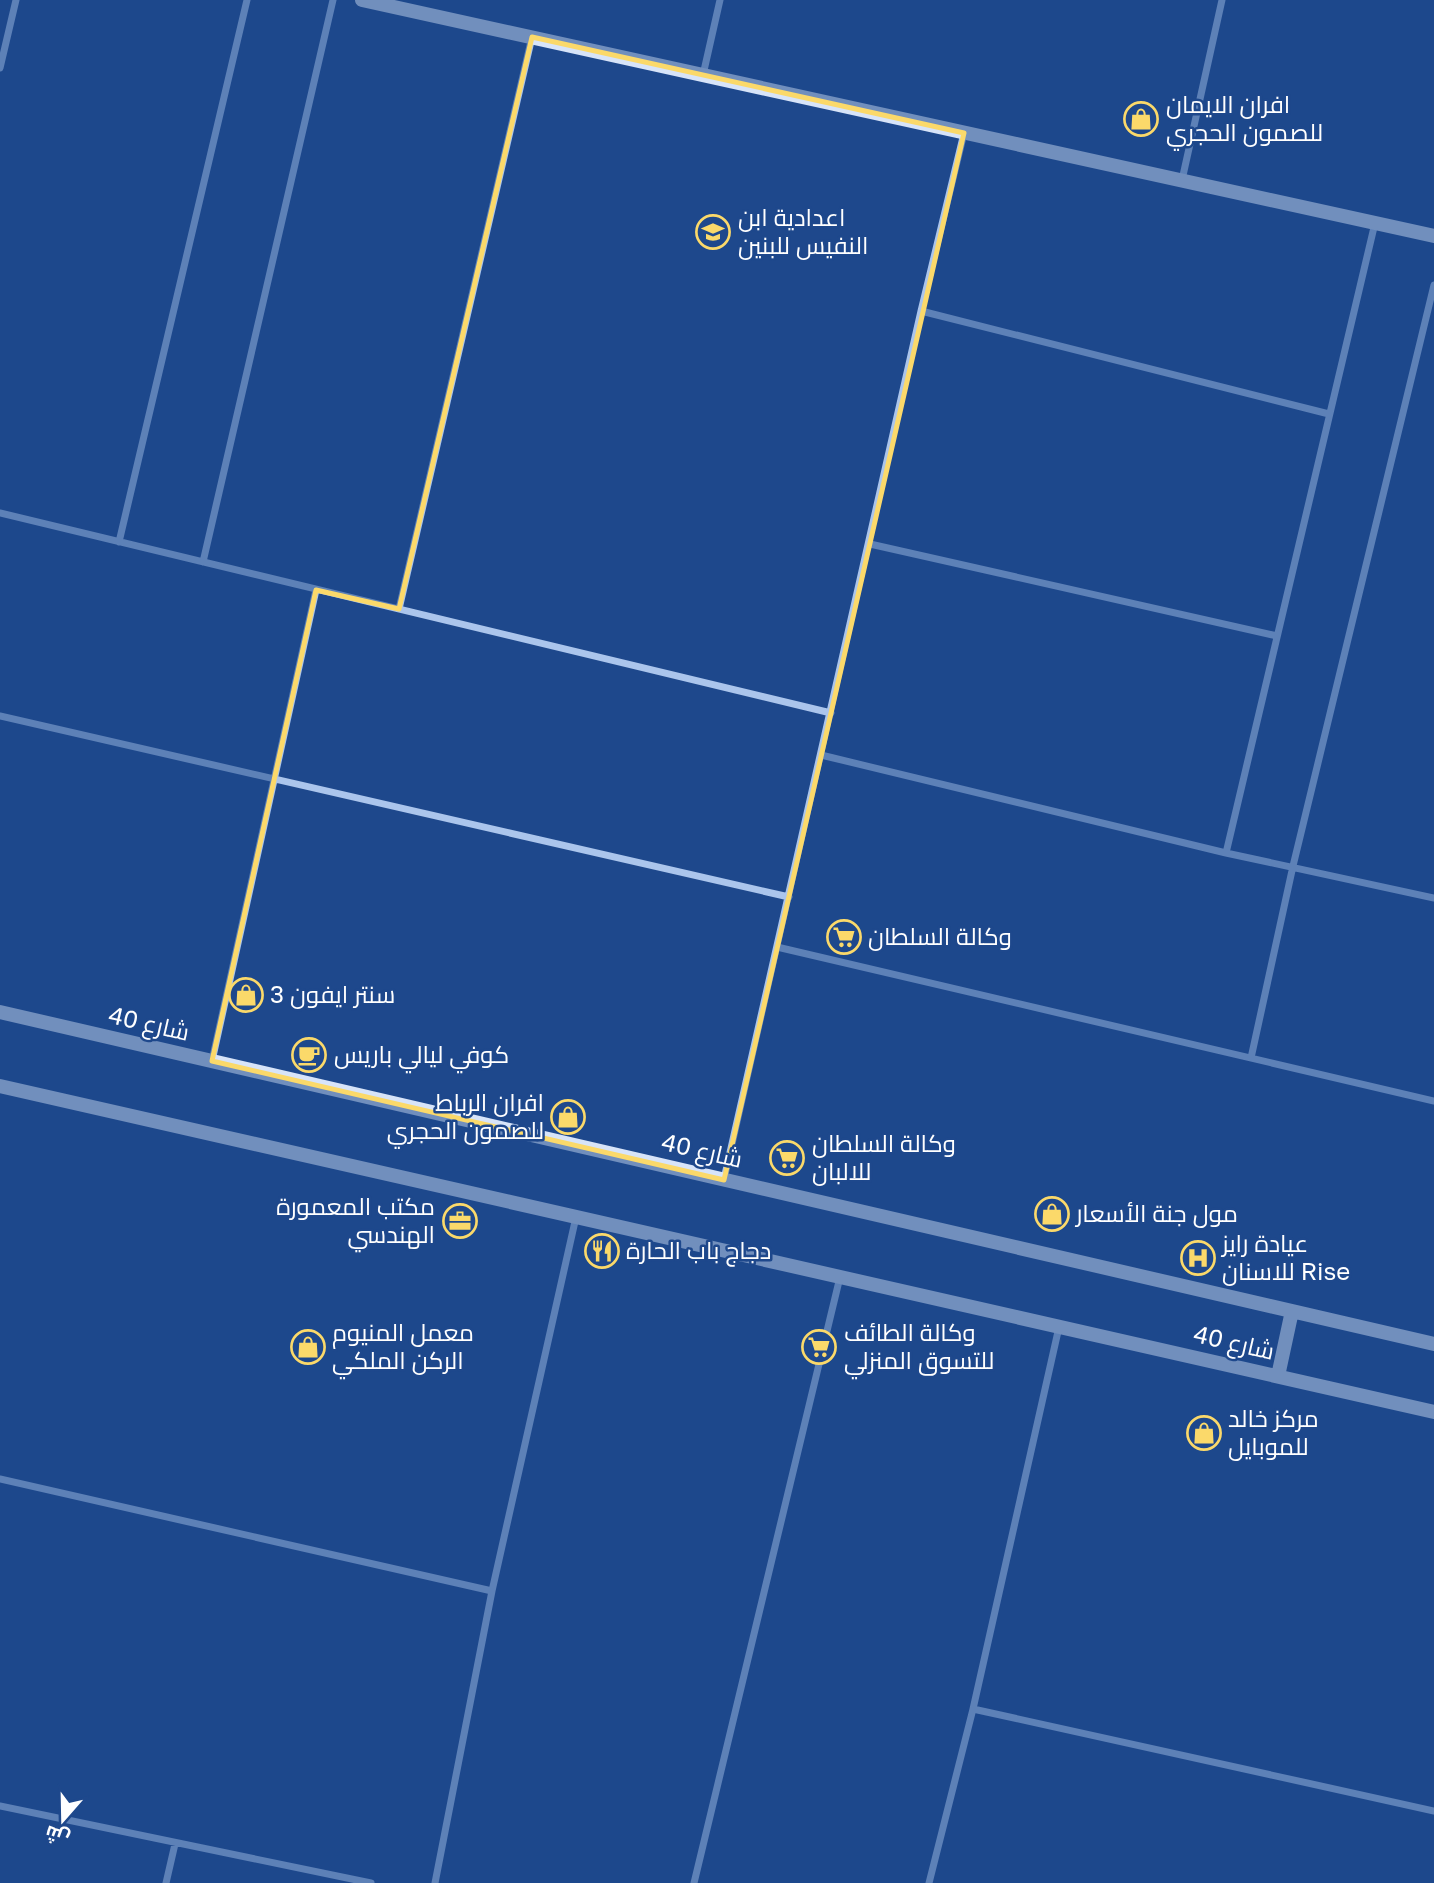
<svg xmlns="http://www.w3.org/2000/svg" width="1434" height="1883" viewBox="0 0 1434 1883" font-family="'Golos Text',Cairo,sans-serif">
	<rect width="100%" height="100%" fill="#1e488c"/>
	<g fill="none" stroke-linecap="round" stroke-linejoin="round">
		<path stroke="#abc5ec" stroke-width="7" d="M0,68L16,0
			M703,75L720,0
			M1182,180L1222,0
			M921,311L1329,414
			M0,513L831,713
			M119,542L247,0
			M870,544L1277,636
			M203,562L333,0
			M399,609L532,37
			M0,716L789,897
			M821,755L1226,853L1434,898
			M1226,853L1375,223
			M777,947L1434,1101
			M1251,1058L1293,866L1434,285
			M212,1061L316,590
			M724,1179L921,311L964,133
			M0,1479L492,1591
			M973,1709L1434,1811
			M0,1806L371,1883
			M166,1883L175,1844
			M435,1883L492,1591L576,1217
			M694,1883L840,1277
			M929,1883L973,1709L1059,1327"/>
		<path stroke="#d7e4f9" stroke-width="14" d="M362,0L1434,236
			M0,1012L1434,1344
			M0,1086L1434,1412
			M1278,1376L1292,1311"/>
	</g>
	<path d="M0 0H1434V1883H0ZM532,37L964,133L724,1180L212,1061L316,590L399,609Z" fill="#1e488c" fill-opacity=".55" fill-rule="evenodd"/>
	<path fill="none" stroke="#fbd96a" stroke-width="5" stroke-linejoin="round" d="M532,37L964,133L724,1180L212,1061L316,590L399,609Z"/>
	<defs>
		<g id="shop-ring" transform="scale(1.75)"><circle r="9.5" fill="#1e488c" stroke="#fbd96a" stroke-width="1.5"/><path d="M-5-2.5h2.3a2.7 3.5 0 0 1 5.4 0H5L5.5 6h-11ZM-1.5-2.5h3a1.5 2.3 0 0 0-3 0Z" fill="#fbd96a"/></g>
		<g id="school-ring" transform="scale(1.75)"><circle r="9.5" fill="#1e488c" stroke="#fbd96a" stroke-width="1.5"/><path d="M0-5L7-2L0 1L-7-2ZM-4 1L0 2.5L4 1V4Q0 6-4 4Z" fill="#fbd96a"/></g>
		<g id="supermarket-ring" transform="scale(1.75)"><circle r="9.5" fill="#1e488c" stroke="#fbd96a" stroke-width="1.5"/><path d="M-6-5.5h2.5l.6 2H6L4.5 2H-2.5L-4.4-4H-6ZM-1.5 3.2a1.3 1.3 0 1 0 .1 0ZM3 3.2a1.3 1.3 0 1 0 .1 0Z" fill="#fbd96a"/></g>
		<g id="cafe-ring" transform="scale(1.75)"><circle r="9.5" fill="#1e488c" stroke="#fbd96a" stroke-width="1.5"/><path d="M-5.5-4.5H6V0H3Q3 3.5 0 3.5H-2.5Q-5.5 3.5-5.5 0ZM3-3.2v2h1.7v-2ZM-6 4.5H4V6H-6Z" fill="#fbd96a"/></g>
		<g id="office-ring" transform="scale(1.75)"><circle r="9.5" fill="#1e488c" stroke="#fbd96a" stroke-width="1.5"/><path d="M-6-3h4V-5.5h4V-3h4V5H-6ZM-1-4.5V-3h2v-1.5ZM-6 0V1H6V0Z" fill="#fbd96a"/></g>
		<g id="restaurant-ring" transform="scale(1.75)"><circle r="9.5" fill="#1e488c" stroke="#fbd96a" stroke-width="1.5"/><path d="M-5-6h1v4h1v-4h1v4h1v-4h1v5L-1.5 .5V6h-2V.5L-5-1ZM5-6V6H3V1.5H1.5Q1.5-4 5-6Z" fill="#fbd96a"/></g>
		<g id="hospital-ring" transform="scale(1.75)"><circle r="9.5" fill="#1e488c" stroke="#fbd96a" stroke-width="1.5"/><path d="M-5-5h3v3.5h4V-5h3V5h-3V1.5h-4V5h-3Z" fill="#fbd96a"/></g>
	</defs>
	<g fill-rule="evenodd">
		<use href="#shop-ring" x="1141" y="119"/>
		<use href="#school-ring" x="713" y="232"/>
		<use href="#supermarket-ring" x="844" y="937"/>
		<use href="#shop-ring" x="246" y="995"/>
		<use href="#cafe-ring" x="309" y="1055"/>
		<use href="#shop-ring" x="568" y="1117"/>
		<use href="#supermarket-ring" x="787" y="1158"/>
		<use href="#shop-ring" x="1052" y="1214"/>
		<use href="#office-ring" x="460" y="1221"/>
		<use href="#restaurant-ring" x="602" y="1251"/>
		<use href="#hospital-ring" x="1198" y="1258"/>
		<use href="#shop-ring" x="308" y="1347"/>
		<use href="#supermarket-ring" x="819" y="1347"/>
		<use href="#shop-ring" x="1204" y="1433"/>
	</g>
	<g text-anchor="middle" stroke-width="5" stroke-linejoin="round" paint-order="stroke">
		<g font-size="24" fill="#fff" stroke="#1e488c" text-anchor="start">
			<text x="1166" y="113">افران الايمان<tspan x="1166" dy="28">للصمون الحجري</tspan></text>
			<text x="738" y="226">اعدادية ابن<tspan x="738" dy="28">النفيس للبنين</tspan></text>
			<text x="868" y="945">وكالة السلطان</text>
			<text x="270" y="1003">سنتر ايفون 3</text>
			<text x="334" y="1063">كوفي ليالي باريس</text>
			<text x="544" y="1111" text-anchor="end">افران الرباط<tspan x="544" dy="28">للصمون الحجري</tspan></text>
			<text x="812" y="1152">وكالة السلطان<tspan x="812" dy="28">للالبان</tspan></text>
			<text x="435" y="1215" text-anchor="end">مكتب المعمورة<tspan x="435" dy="28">الهندسي</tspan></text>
			<text x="1076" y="1222">مول جنة الأسعار</text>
			<text x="1222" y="1252">عيادة رايز<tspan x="1222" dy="28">للاسنان Rise</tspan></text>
			<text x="626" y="1259">دجاج باب الحارة</text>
			<text x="332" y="1341">معمل المنيوم<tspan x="332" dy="28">الركن الملكي</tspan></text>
			<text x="844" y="1341">وكالة الطائف<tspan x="844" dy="28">للتسوق المنزلي</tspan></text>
			<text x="1228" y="1427">مركز خالد<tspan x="1228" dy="28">للموبايل</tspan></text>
		</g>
		<g font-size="24" fill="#fff" stroke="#1e488c">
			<text transform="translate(149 1024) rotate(13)" y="8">شارع 40</text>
			<text transform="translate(702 1151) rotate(13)" y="8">شارع 40</text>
			<text transform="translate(1234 1343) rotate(13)" y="8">شارع 40</text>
		</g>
	</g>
	<g transform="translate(63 1820) rotate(200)" stroke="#1e488c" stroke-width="5" paint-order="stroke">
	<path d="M0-5L12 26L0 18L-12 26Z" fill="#ffffff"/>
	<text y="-10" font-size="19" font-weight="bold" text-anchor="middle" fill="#ffffff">ش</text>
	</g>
</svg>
